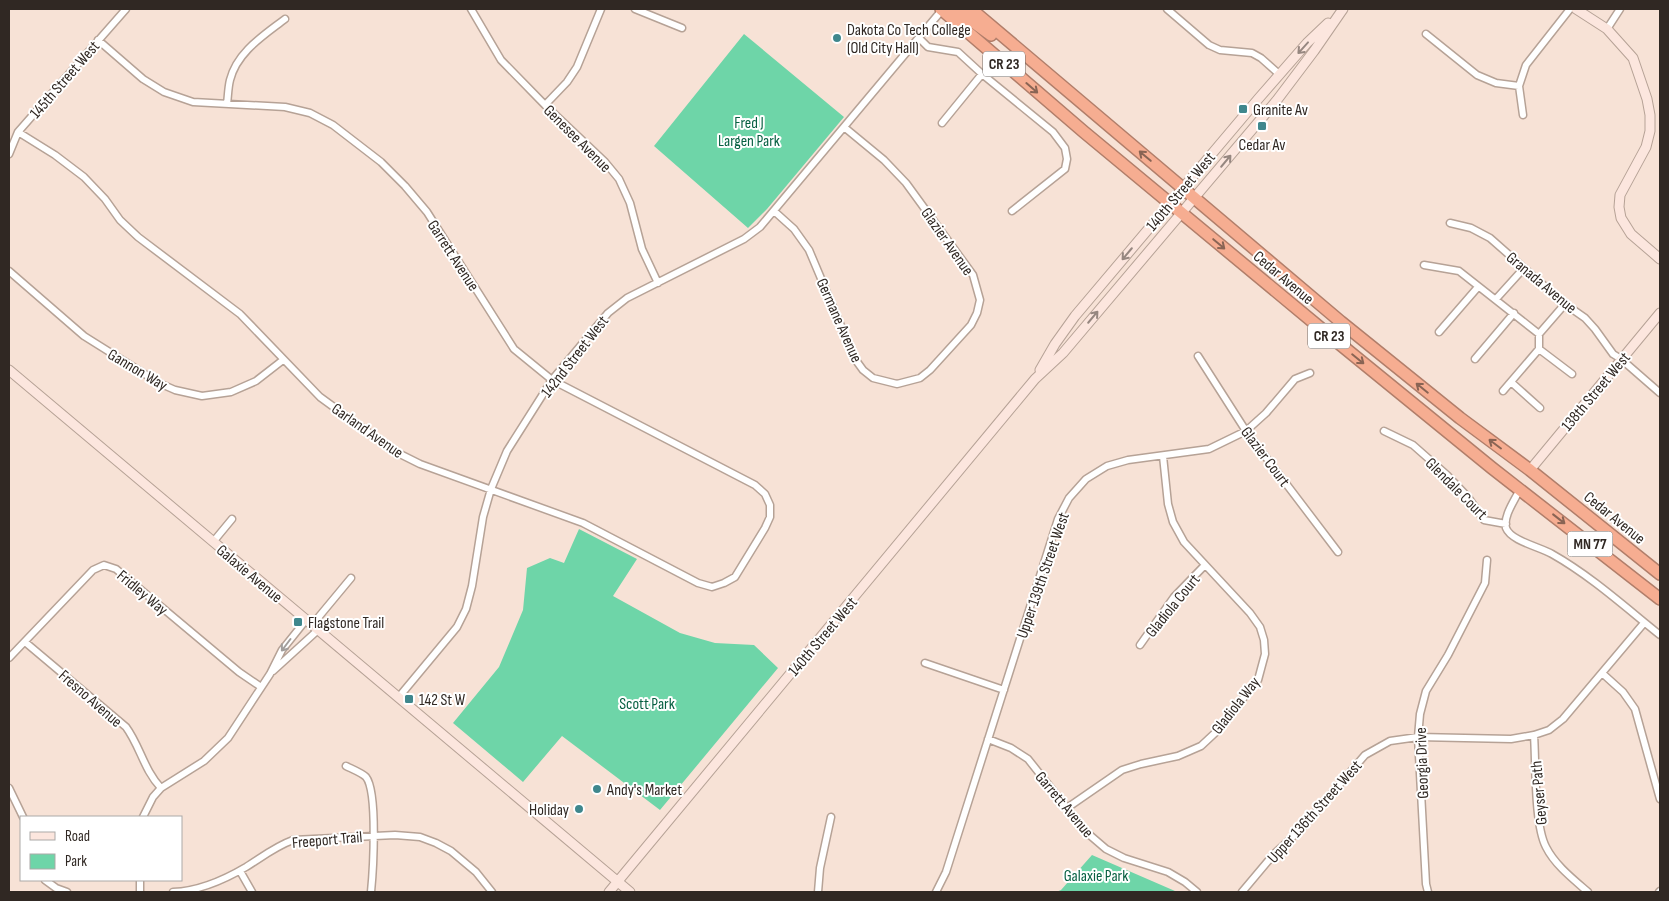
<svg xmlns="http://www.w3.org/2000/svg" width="1669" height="901" viewBox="0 0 1669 901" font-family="'Sofia Sans Condensed',sans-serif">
	<rect width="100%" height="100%" fill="#f7e2d6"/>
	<path fill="#6ed5a8" d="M744,34L844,117L767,209L748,228L654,146Z
		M579,529L637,559L613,596L680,633L715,643L754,645L778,668L660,810L562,736L523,782L453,723L499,667L523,610L527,568L550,558L564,563Z
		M1092,855L1175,891L1056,892L1061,890Z"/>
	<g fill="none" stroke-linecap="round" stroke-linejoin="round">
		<g stroke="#b6a296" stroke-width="9">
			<path id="street" d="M471,9L501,60L545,105L605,162L619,179L630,203L642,249L658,283
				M635,9L682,28
				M1167,9L1209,45L1220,50L1252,53L1261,58L1279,74
				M1607,29L1620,9
				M1426,34L1477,75L1496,83L1519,86
				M919,38L928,47L958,52L982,74L1053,132L1065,148L1067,159L1065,169L1012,211
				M227,104C228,97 228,88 230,80C237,52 263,36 285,19
				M545,105L567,82L577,67L601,9
				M1523,115L1519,86L1526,65L1570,9
				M942,123L982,74
				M18,132L55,155L84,177L105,199L120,220L138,237L240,314L320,397L394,451L420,464L583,523L698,583L712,587L724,583L735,577L765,528L770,517V505L765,494L755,485L552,380L514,349L427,212L405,186L381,162L333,125L310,113L285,107L193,102L164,92L143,79L98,40
				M9,154L18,132L126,9
				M774,211L794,229L809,250L855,359L863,370L873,378L897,384L920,378L930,370L971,325L977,313L980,300L973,275L906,183L884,160L844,127
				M1450,223L1471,228L1490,238L1565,304L1585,318L1595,329L1613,354L1621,359L1660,393
				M1424,265L1459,271L1539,334V349L1572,374
				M9,271L84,336L159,383L175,390L202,396L231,392L256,381L283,360
				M1496,299L1524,268
				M1439,332L1478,287
				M1539,334L1565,304
				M1198,356L1246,431L1338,552
				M1475,359L1514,313
				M1511,382L1540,408
				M1503,391L1539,349
				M1384,431L1413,445L1447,475L1468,497L1484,520L1506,524
				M1520,489C1515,500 1503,516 1506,528C1511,541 1540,547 1552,554C1591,576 1625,607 1660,635
				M213,542L232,519
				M312,625L351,578
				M25,642L126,727C140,746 144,770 161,788
				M1140,645L1174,597L1205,565
				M9,658L93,570L104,565L116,569L239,672L261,687
				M925,663L1004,690
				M273,671L318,630
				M1602,673L1623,692L1635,709L1660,799
				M398,698L457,627L466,609L472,586L483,517L491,489L507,451L552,380L608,313L627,298L744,239L760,227L942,10
				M1534,735C1536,763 1534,824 1546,847C1555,865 1573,879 1588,892
				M988,739L1011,748L1028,759L1085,831L1106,849L1124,858L1168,872L1185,882L1197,892
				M346,766C352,769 362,773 366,777C378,792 373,872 371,892
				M9,788L23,817
				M1067,808L1122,770L1141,764L1178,756L1201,746L1216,732L1258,680L1265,654L1264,640L1260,627L1250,613L1184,542L1173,522L1168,504L1163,456
				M143,817L153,797L161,788L204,761L228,738L270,674L282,650L306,620
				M240,871L252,892
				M45,880L56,888L67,892
				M140,892V880
				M173,892C199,891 224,880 246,867C262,857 276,846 293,840L395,835L420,837L436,843L451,851L476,872L492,892
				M818,892L820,868L831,817
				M936,892L946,872L1058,519L1069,498L1086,479L1107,466L1128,460L1209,449L1246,431L1266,413L1295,379L1310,373
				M1242,892L1274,854L1301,829L1365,755L1390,741L1418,737L1511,739L1534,735L1549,730L1563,719L1644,623
				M1428,892L1426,884L1418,737L1420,714L1426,691L1448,655L1485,583L1487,560
				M1659,892L1660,891"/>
		</g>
		<g stroke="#b6a296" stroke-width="11">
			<path id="secondary" d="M1576,9L1607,29L1633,58L1647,99L1650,115V131L1646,147L1620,195L1619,207L1621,218L1631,234L1660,259
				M9,370L630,892
				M1040,370L1055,344L1075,316L1259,98L1307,43L1328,23
				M1530,470L1660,313
				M609,892L1035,379L1063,353L1277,100L1314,51L1343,9"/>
		</g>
		<g stroke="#b17e6a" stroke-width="14">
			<path id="highway" d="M941,9L1084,132L1330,336L1492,468L1660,599
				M954,9L961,13L991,35
				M971,9L1341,322L1460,418L1530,470L1660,574"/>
		</g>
		<use href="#street" stroke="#fff" stroke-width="6"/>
		<use href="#secondary" stroke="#fce6de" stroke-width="9"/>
		<use href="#highway" stroke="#f6ad91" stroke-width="11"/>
	</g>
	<defs><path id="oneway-shaft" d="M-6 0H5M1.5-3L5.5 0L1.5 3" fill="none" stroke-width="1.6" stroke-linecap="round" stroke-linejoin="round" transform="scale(1.25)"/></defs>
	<g stroke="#968780">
		<use href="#oneway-shaft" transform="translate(1303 48) rotate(132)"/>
		<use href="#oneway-shaft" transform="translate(1226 161) rotate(-50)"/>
		<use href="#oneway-shaft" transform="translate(1127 254) rotate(130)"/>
		<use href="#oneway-shaft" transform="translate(1093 317) rotate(-50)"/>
	</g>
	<g stroke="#896454">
		<use href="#oneway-shaft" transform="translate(1032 88) rotate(41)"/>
		<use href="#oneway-shaft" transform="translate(1145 156) rotate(-140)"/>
		<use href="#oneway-shaft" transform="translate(1219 244) rotate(40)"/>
		<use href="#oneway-shaft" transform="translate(1358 359) rotate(39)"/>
		<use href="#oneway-shaft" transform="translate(1422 388) rotate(-141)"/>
		<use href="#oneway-shaft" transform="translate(1495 444) rotate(-143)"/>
		<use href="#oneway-shaft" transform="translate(1559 519) rotate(38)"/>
	</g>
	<use stroke="#a29e9c" href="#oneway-shaft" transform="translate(286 645) rotate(127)"/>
	<g fill="#3f878d" stroke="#fff" stroke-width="2">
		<circle cx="837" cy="38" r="5"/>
		<rect x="1238" y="104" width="10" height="10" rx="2.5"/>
		<rect x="1257" y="121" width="10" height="10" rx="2.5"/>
		<rect x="293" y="617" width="10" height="10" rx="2.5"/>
		<rect x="404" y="694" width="10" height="10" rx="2.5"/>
		<circle cx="597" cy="789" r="5"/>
		<circle cx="579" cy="809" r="5"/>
	</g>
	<g text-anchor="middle" stroke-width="4" stroke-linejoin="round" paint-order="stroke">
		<g fill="#fff" stroke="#6e6865" stroke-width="1">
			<rect x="983" y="51.5" width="42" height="25" rx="4"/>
			<rect x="1308" y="323.5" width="42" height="25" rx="4"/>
			<rect x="1567.5" y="531.5" width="45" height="25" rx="4"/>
		</g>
		<g font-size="15" font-weight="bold" fill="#302823">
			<text x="1004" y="69">CR 23</text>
			<text x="1329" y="341">CR 23</text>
			<text x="1590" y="549">MN 77</text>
		</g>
		<g font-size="16" fill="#302823" stroke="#fff" text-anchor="start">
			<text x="847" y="35">Dakota Co Tech College<tspan x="847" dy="18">(Old City Hall)</tspan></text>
			<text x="1253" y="115">Granite Av</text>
			<text x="1262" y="150" text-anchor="middle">Cedar Av</text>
			<text x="308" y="628">Flagstone Trail</text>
			<text x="419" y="705">142 St W</text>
			<text x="607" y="795">Andy's Market</text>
			<text x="569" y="815" text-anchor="end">Holiday</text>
		</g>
		<g font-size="16" fill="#302823" stroke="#fff">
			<text transform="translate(64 79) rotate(-49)" y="6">145th Street West</text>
			<text transform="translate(578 138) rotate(45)" y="6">Genesee Avenue</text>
			<text transform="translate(1180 191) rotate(-50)" y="6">140th Street West</text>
			<text transform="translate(948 241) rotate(55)" y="6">Glazier Avenue</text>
			<text transform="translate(454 255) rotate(57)" y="6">Garrett Avenue</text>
			<text transform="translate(1284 277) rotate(40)" y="6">Cedar Avenue</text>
			<text transform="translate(1542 282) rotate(40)" y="6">Granada Avenue</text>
			<text transform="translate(840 320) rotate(66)" y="6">Germane Avenue</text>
			<text transform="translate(574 356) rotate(-52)" y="6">142nd Street West</text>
			<text transform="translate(138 369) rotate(31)" y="6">Gannon Way</text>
			<text transform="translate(1595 391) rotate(-50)" y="6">138th Street West</text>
			<text transform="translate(368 430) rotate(35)" y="6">Garland Avenue</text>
			<text transform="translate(1266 456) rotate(53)" y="6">Glazier Court</text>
			<text transform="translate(1457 488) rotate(45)" y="6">Glendale Court</text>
			<text transform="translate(1615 517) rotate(39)" y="6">Cedar Avenue</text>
			<text transform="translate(250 573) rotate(40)" y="6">Galaxie Avenue</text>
			<text transform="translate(1042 575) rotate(-71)" y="6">Upper 139th Street West</text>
			<text transform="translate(143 592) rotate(40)" y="6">Fridley Way</text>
			<text transform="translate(1172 605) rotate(-51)" y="6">Gladiola Court</text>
			<text transform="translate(822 636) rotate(-50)" y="6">140th Street West</text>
			<text transform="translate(91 698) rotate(41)" y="6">Fresno Avenue</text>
			<text transform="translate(1235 705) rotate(-52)" y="6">Gladiola Way</text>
			<text transform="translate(1421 763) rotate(-92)" y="6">Georgia Drive</text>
			<text transform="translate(1538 793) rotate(-95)" y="6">Geyser Path</text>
			<text transform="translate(1065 804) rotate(50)" y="6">Garrett Avenue</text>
			<text transform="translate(1314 811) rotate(-48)" y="6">Upper 136th Street West</text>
			<text transform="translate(327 839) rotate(-5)" y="6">Freeport Trail</text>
		</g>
		<g font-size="16" fill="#076042" stroke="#fff">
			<text x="749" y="128">Fred J<tspan x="749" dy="18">Largen Park</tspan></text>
			<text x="647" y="709">Scott Park</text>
			<text x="1096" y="881">Galaxie Park</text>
		</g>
	</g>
	<rect width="1669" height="901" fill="none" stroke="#302823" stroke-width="20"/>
	<rect x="20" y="816" width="162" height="65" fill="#ffffff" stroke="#aca9a7"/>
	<rect x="30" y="832" width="25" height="8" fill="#fce6de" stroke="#aca9a7"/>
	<text x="65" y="841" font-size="15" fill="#302823">Road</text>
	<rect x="30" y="854" width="25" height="15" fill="#6ed5a8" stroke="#aca9a7"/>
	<text x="65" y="866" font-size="15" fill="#302823">Park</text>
</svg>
